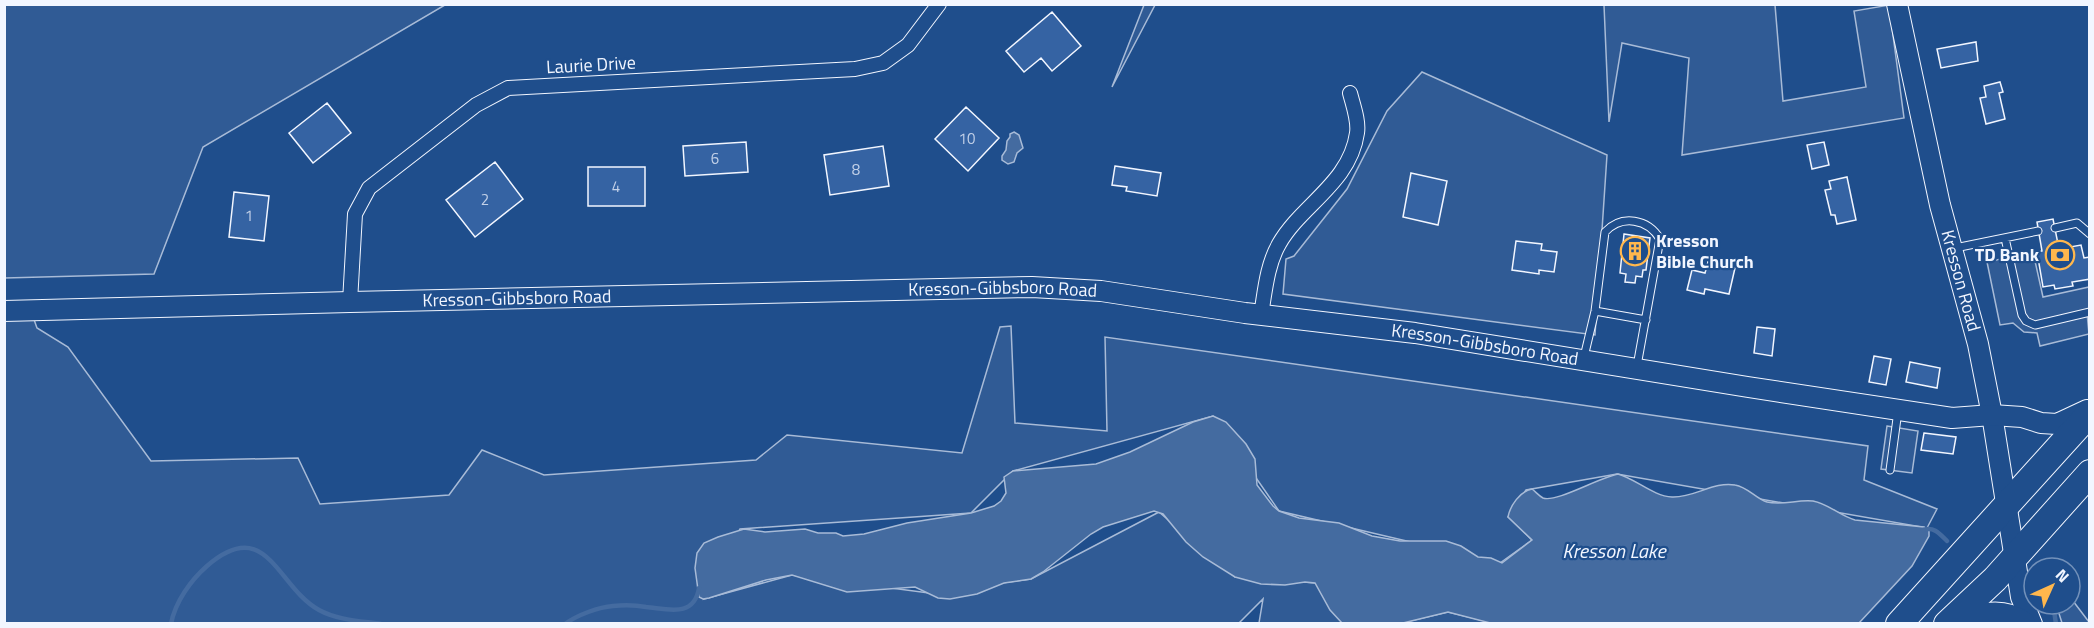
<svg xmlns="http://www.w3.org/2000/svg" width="2094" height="628" viewBox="0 0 2094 628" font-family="'Titillium Web',sans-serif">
	<rect width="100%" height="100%" fill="#1f4e8c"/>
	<path fill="#305b95" stroke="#a8bbd7" stroke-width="1.5" d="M4,5L5,4L445,5L203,147L154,274L5,278Z
		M1144,5H1155L1112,87Z
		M1604,5H1775L1783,101L1866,87L1854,11L1889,5L1904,118L1682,155L1689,58L1622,43L1609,122Z
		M1422,72L1607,155L1595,335L1283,294L1286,259L1294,256L1347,189L1387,111Z
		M2033,252L2043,297L2089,287V312L2087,313L2089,334L2040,346L2037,333L2024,332L2013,323L2000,325L1987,262Z
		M4,311H31L37,328L68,347L151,461L298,458L320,504L449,495L482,450L544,475L756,460L787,435L962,453L1000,327L1011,326L1015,423L1107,431L1105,337L1868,446L1864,480L1937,509L1927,528L1617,474L1526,490L1508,517L1532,540L1500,563L1279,511L1213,416L1013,471L971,513L740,529L704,599L792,575L929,593L1031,579L1159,512L1235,577L1316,583L1349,623H1259L1263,599L1238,624L5,623Z
		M1887,426L1918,431L1912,473L1881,469Z
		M2070,597L2089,622V623H2062L2056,604H2070Z
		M1448,612L1493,623L1397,624Z"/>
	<path fill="#446ba0" stroke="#a8bbd7" stroke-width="1.5" d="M1014,132L1019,135L1023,148L1017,153L1014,162L1008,164L1002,160V156L1006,150L1007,141L1010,137V134Z
		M1213,416L1226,422L1246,444L1255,459L1257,485L1273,506L1279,511L1299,518L1339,523L1372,536L1400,541H1446L1461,546L1478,557L1491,558L1502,563L1532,540L1508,517C1510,506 1520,491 1532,489C1536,492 1539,496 1543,498C1556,503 1600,477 1618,474C1636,479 1653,496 1672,497C1694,498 1714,481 1735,485C1748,487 1756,499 1767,502C1783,506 1798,499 1813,501C1829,504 1840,516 1855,520L1924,527L1929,531V536L1912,566L1859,623L1494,624L1448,612L1403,623H1342L1330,610L1315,583L1305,582L1285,585L1261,584L1235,577L1203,557L1186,542L1163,514L1154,511L1103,527L1091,534L1043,572L1031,579L1004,583L977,594L950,599L938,598L915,587L847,592L792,575L766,580L709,598L703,599L699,597L695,568L697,553L704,543L718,537L744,529L765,532L805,529L818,533H836L843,536L864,534L907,523L971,513L994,506L1001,501L1006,493L1004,477L1013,471L1096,464L1130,452L1193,422Z"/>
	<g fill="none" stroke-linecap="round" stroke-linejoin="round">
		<path stroke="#446ba0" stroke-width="4.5" d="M1923,530C1934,526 1940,534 1947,541
			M2032,577L2034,578
			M2053,604L2056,624
			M171,624C175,602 191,580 207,566C267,514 277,587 319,610C337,620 361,621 381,624
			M565,624C577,615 599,607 613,606C624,605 635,605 646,607C668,609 694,618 699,588"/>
	</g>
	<path fill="#3563a3" stroke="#f2f6ff" stroke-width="1.5" d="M1052,12L1081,46L1052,71L1041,58L1024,72L1006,51Z
		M1976,42L1978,61L1941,68L1937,49Z
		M2000,82L2003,92L1999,93L2005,119L1986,124L1980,98L1986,97L1984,86Z
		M327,103L351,133L313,163L289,133Z
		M966,107L999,138L968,171L935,139Z
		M746,142L748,172L685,176L683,146Z
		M1824,142L1829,165L1812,169L1807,145Z
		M883,146L889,186L830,195L824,155Z
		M495,162L523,199L475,237L446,200Z
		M1115,166L1161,173L1157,196L1126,191L1127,187L1112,185Z
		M588,167H645V206H588Z
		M1411,173L1447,181L1438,225L1403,217Z
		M1847,177L1856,220L1837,224L1835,215H1831L1825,190L1831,189L1829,181Z
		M234,192L269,196L264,241L229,237Z
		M2053,219L2059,249L2081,245L2084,258L2090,257V279L2072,282L2073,286L2055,289L2054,285L2043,287L2037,252L2042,251L2037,222Z
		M1624,234L1650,238L1646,270H1643L1642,277L1636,276L1635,283L1625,282L1626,274L1620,273Z
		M1516,241L1542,244L1541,250L1557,252L1554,272L1539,270V274L1512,270Z
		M1708,262L1735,268L1729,294L1705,289L1704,294L1687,290L1692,270L1705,273Z
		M1757,327L1775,329L1772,356L1754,353Z
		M1874,356L1891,359L1886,385L1869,382Z
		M1910,362L1940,368L1937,388L1906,382Z
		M1924,433L1956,437L1953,454L1921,450Z"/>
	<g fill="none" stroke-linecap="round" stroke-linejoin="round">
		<g stroke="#f2f6ff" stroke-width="9">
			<path id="lane" d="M2055,228L2077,223L2090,234
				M2005,238L2022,315L2026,321L2035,325L2090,312
				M1955,248L2038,231
				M1595,311L1646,320
				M1584,357L1595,311L1605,232C1622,214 1648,219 1660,239L1637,366
				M1890,470L1898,411"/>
		</g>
		<g stroke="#f2f6ff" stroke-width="16">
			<path id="street" d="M350,302L355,214L369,188L476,105L508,88L855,69L883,63L908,45L939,4
				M1261,315C1265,291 1267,265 1279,244C1301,205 1350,183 1357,133C1359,121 1353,105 1350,93"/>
		</g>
		<g stroke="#f2f6ff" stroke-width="22">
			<g id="secondary">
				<path id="s1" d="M1897,4L1940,205L1978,344L1992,415L2021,597L2032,624"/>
				<path id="s2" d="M4,311L350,302L1032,287L1101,291L1245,313L1415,333L1748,387L1952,418L1992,415L2022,417L2041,423L2057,424L2087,410"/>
			</g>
		</g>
		<g stroke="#f2f6ff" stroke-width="28">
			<path id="highway" d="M1899,624L2090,413
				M1947,624L1995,579L2090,473
				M1959,624C1981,616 2002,610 2022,624"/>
		</g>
		<use href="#lane" stroke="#1f4e8c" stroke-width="7"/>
		<use href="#street" stroke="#1f4e8c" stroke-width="14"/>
		<use href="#secondary" stroke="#1f4e8c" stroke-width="20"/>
		<use href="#highway" stroke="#1f4e8c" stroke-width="26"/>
	</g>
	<defs>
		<g id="building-ring" transform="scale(1.5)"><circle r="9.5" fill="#1f4e8c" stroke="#ffb74d" stroke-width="1.5"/><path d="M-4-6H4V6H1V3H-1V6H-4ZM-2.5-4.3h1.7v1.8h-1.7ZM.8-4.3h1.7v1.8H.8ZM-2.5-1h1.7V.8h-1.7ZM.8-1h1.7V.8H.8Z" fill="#ffb74d"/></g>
		<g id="bank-ring" transform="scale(1.5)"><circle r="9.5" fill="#1f4e8c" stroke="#ffb74d" stroke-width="1.5"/><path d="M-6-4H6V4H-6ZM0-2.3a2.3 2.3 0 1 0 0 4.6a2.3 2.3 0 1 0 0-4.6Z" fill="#ffb74d"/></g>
	</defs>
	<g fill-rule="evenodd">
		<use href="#building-ring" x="1635" y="251"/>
		<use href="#bank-ring" x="2060" y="255"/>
	</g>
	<g text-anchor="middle" stroke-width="4.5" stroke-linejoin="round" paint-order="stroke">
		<g font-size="15" fill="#c3d1e8">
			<text x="967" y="144">10</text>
			<text x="715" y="164">6</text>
			<text x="856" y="175">8</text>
			<text x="616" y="192">4</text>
			<text x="485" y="205">2</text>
			<text x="249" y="221">1</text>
		</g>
		<g font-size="18" fill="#f2f6ff" stroke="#1f4e8c">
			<text transform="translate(591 65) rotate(-3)" y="6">Laurie Drive</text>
			<text dy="6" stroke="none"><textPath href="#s1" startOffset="284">Kresson Road</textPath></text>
			<text dy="6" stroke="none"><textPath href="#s2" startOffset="999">Kresson-Gibbsboro Road</textPath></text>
			<text dy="6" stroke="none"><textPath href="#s2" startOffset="513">Kresson-Gibbsboro Road</textPath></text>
			<text dy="6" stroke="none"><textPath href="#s2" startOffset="1485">Kresson-Gibbsboro Road</textPath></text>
		</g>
		<g font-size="18" font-weight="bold" fill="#f2f6ff" stroke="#1f4e8c" text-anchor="start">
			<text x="1656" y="247">Kresson<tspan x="1656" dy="21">Bible Church</tspan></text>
			<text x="2039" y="261" text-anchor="end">TD Bank</text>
		</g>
		<g font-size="20" font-style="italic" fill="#f2f6ff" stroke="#1f4e8c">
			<text x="1614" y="558">Kresson Lake</text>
		</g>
	</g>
	<rect width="2094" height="628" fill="none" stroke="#f2f6ff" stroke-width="12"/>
	<g transform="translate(2052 586) rotate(45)"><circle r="28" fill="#1f4e8c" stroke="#7391ba" stroke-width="1.5"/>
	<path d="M0-4.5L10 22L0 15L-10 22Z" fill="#ffb74d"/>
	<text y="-9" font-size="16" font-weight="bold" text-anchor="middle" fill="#f2f6ff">N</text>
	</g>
</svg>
